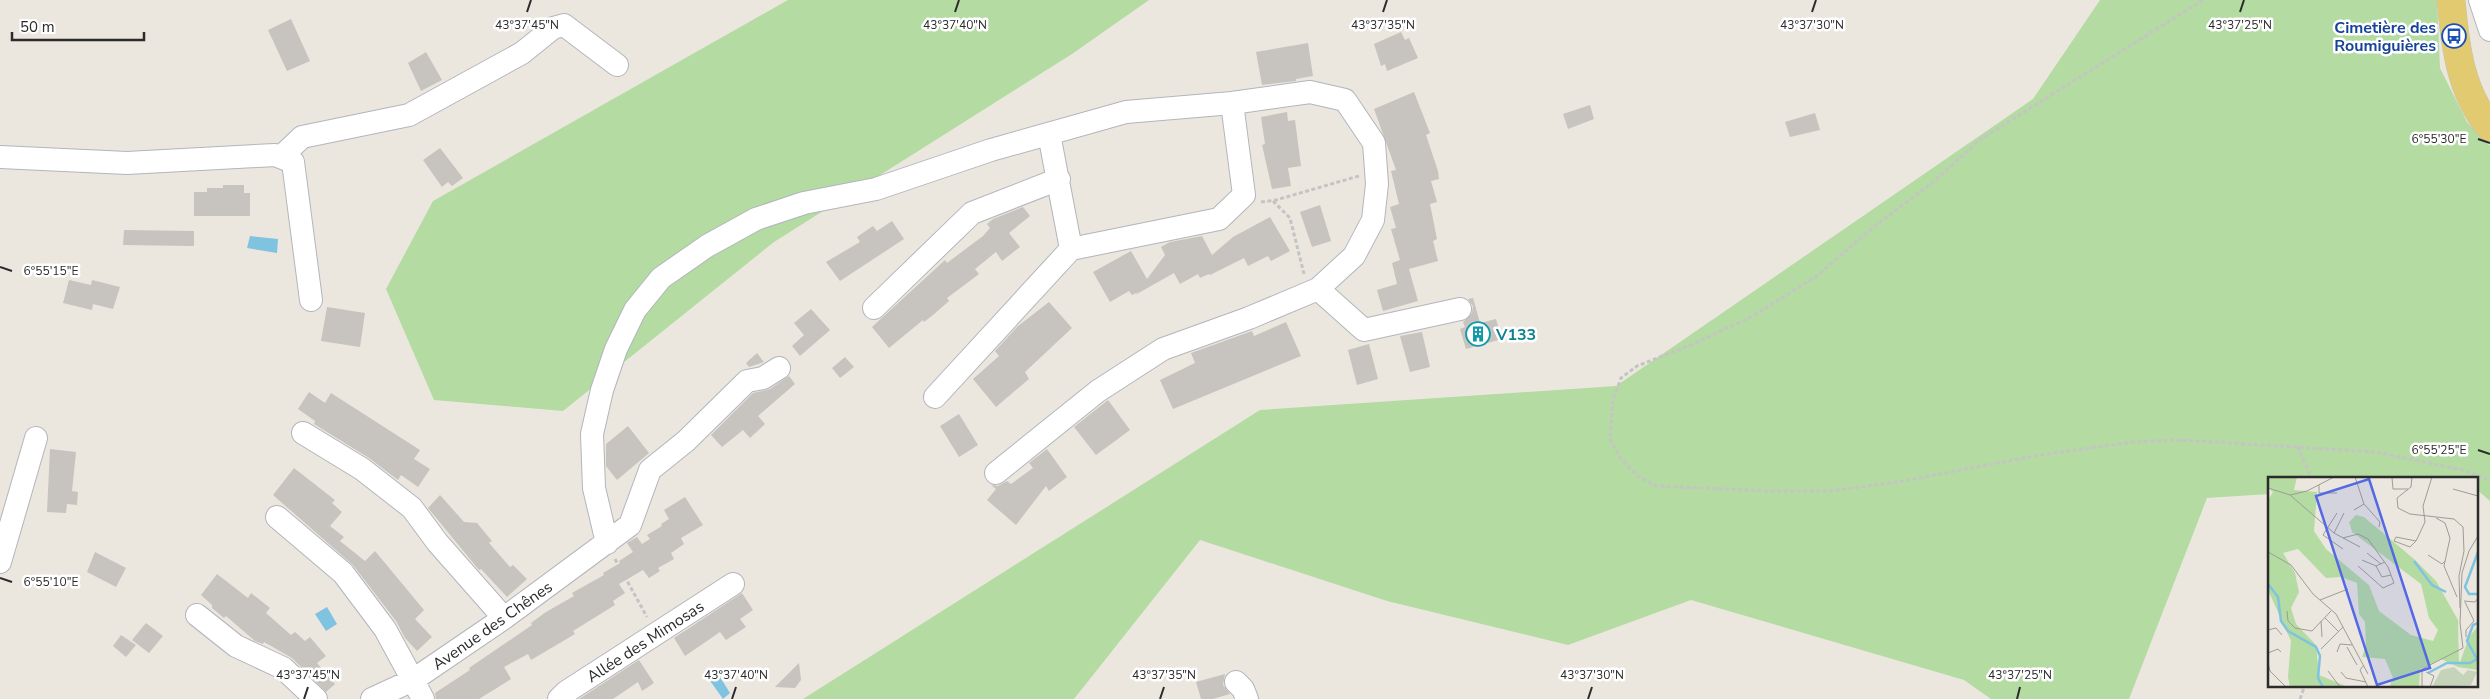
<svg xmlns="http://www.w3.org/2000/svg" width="2490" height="699" viewBox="0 0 2490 699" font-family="'Nunito Sans',sans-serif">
	<rect width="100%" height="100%" fill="#ebe7df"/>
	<path fill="#b4dba2" d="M788,0H1149L1072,54L774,242L563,411L434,400L386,289L433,201Z
		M2100,0H2437L2440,68L2467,122L2490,146V501L2476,489V478H2269V494L2207,498L2129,699H1991L1964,680L1691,600L1568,645L1387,601L1200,540L1074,699H803L1260,410L1616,386L2033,99Z"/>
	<path fill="#7fc3e1" d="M250,236L278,239L277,253L247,248Z
		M327,607L337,624L326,631L315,614Z
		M715,669L730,693L723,699L706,675Z"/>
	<path fill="#c7c3be" d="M291,19L310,61L287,71L268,30Z
		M1401,32L1405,40L1409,38L1418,58L1387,71L1385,64L1381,66L1374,44Z
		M1308,43L1313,76L1296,79V81L1262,85L1256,52Z
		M426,52L442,80L421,91L408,63Z
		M1414,92L1430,133L1426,135L1438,171L1439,179L1431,181L1437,202L1430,204L1437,239L1433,241L1438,261L1409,269L1418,301L1383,311L1377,290L1397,284L1392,263L1400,260L1391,229L1396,228L1390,207L1399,204L1391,171L1396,170L1374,109Z
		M1590,105L1594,119L1568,129L1563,114Z
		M1287,112L1288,121L1295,120L1301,166L1288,168L1291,186L1272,189L1262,145L1265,144L1261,117Z
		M1815,113L1820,130L1790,137L1785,122Z
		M440,148L463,178L452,186L448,182L442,187L423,160Z
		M223,185H244V193H250V216H194V192H207V188H223Z
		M1320,205L1331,241L1312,247L1300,212Z
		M1023,207L1030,216L1009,233L1020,247L1002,261L996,252L975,269L979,274L947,298L949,301L933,315L924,322L923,320L889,348L872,327L945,260L947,263L983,236L990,228L987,224L993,219Z
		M1270,217L1290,251L1271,261L1268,256L1248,266L1244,258L1210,275L1209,274L1200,278L1198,274L1180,284L1174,273L1135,295L1138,292L1132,295L1129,291L1110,302L1093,272L1131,251L1147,279L1165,255L1161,247L1170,242L1202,236L1212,255L1233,237Z
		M892,221L904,239L840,281L826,262L860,242L857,237L873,226L877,231Z
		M124,230L194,231V246L123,245Z
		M69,280L91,285L92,280L120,287L113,309L93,304L92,310L63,303Z
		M1473,298L1480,323L1496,319L1502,339L1466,349L1460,329L1465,327L1463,322L1472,313L1473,306L1468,299Z
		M1049,302L1072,328L1025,372L1029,379L996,407L973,379L999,356L995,351L1018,326Z
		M327,307L365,313L360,347L321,341Z
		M811,309L830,330L800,356L792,346L804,335L794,323Z
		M1286,322L1301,356L1173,409L1160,380L1195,363L1191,353L1252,331L1254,336Z
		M1422,332L1430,367L1410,372L1400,336Z
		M1369,344L1378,379L1357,385L1348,350Z
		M757,353L764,362L749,367L746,363Z
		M845,357L854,367L840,378L832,368Z
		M789,376L795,384L758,416L765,424L750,438L743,430L722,447L711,435L753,393L770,389Z
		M309,392L325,403L331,393L420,450L414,459L430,469L418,487L401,475L398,480L369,458L314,424L315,421L298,409Z
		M1108,400L1130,430L1096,455L1074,427Z
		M959,414L978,445L959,457L940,426Z
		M628,426L649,453L617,480L606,466V444Z
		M50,449L76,452L72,491L78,492L77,505L67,504L66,513L47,512Z
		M1047,449L1067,477L1049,491L1046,486L1016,525L987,500L996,489L991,485L998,486L1007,481L1011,484L1033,468L1029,463Z
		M294,468L335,500L332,503L342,512L330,526L344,537L340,541L365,561L375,551L424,610L415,619L432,637L417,651L405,638L396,621L353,565L273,495Z
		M440,495L464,522L477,523L492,541L489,543L510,567L513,565L527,579L507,597L481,569L479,570L428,508Z
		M685,497L703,525L681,538L684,544L671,553L674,559L658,568L660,571L649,578L643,570L619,584L625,593L613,601L615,605L573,631L575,634L531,660L528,654L504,667L511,679L479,699H436L435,693L470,670L469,668L532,625L531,623L546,612L574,596L572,593L604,575L603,573L620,563L619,561L633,552L627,543L637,537L642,544L650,539L647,535L662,526L661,524L669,519L664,510Z
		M95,552L126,568L116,587L87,572Z
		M217,574L248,598L251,593L270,608L266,613L291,635L295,632L305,641L310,637L326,656L317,663L335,684L326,692L292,658L264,642L263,644L255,641L226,616L224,618L212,608V605L201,595Z
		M742,593L753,610L740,619L746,627L726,640L720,632L685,656L674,638Z
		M146,623L163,636L149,653L132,640Z
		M121,635L136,645L126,657L113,646Z
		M639,660L654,683L642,691L638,682L613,699H579Z
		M799,663L801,680L795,688L775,687Z
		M1225,674L1223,685L1230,694L1213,699H1201L1196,682Z"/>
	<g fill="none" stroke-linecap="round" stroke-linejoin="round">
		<g stroke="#b3b5bd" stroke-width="24">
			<path id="minor" d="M2480,0L2490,30
				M1049,134L1071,249L1219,219L1244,195L1232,103
				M0,157L127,163L275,155L293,162L311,300
				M281,157L302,137L409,115L522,53L553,28L564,25L617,65
				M1318,289L1364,330L1460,309
				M874,308L972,213L1059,179
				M935,397L1071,249
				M303,433L362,469L412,508L437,542L504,618
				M277,517L343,573L385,629L423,699
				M607,543L594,488L592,434L602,390L616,349L635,310L661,278L707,246L756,219L804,203L876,189L991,150L1126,112L1232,103L1310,92L1345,100L1374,143L1377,184L1373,220L1354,256L1318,289L1249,318L1163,349L1098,391L996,473
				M0,562L36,438
				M197,615L236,646L283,668L316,699
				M1236,682L1243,689L1247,699
				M372,699L413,680L504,618L630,525L650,470L686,441L747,381L763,378L779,368
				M559,699L566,692L733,584"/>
		</g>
		<g stroke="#c4c4c4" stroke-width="29">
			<path id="major" d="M2451,0C2455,44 2460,92 2490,127"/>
		</g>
		<path stroke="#c4c4c4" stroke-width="3" stroke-dasharray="4 2.5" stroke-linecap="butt" d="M2203,0L1981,139L1932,183L1876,225L1818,275L1753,316L1693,344L1637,366L1621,378L1613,400L1610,440L1621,459L1638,476L1656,486L1771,491H1830L1898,482L2040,455L2133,442L2181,440L2376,452L2467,471L2487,479
			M1273,201L1290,218L1304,274
			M1261,202L1276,200L1359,176
			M2298,447L2311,478
			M615,559L647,617
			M2300,699L2305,685"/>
		<use href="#minor" stroke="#fff" stroke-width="22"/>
		<use href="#major" stroke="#e1ca6f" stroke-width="28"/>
	</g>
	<path fill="none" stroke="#2b2b2b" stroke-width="2" d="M527,12L531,0M955,12L959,0M1383,12L1387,0M1812,12L1816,0M2240,12L2244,0M2478,139L2490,143M0,267L12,271M2478,450L2490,454M0,578L12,582M304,699L308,687M732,699L736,687M1160,699L1164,687M1588,699L1592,687M2017,699L2020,687"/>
	<defs>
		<g id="bus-ring" transform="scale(1.25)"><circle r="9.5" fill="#fff" stroke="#1a4fb4" stroke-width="1.5"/><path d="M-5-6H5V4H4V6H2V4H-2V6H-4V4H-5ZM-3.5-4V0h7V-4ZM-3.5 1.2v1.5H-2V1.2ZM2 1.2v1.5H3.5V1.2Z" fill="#1a4fb4"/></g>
		<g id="building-ring" transform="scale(1.25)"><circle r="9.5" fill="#fff" stroke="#0f9aa8" stroke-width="1.5"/><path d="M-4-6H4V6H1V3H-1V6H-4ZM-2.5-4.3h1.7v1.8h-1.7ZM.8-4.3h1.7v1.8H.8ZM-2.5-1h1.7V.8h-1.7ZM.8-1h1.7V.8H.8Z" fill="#0f9aa8"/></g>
	</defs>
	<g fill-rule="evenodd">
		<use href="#bus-ring" x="2454" y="36"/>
		<use href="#building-ring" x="1478" y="334"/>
	</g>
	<g text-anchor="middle" stroke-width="5" stroke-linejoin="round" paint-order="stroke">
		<g font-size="16" font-weight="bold" fill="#164399" stroke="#fff" text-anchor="end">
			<text x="2436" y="33">Cimetière des<tspan x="2436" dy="18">Roumiguières</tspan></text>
		</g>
		<g font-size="16" font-weight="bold" fill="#0d838f" stroke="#fff" text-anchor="start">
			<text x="1496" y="340">V133</text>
		</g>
		<g font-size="16" fill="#2b2b2b" stroke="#fff">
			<text transform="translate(492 625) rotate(-35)" y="6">Avenue des Chênes</text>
			<text transform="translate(645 641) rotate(-33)" y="6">Allée des Mimosas</text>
		</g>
	</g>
	<g transform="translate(2268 477)">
		<rect width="210" height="210" fill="#ebe7df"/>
		<path d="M0,0H29L26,13L49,15L46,54L58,72L101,108L111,134L143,158L165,164L170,153L161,141L153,107L84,55L81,45L88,38L96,40L146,82L168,104L190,143L191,188L201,160L210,149V193L190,190L173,182L152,192L151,210H121L125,201L117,182L94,180L98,168L97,145L91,137L89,106L73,100L58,101L30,72L15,76L27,96L31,115L23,131L28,147L48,168L51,198L80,210H22L20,200L23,164L0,113V23L5,15L0,11Z" fill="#b4dba2"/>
		<path d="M186,190L195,198L200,193L209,195L203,208L164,210L173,193Z" fill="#c5d3b9"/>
		<path fill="none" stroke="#7fc3e1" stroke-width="2.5" d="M210,75L197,110L201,117H210M146,84L164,108L178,115M0,107L10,120L13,144L20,154L48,170L52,179L50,201L55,210M160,196L179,186H202L209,182L199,164L205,148L210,146"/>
		<path fill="none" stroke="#9e9c97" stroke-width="1" d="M144,0L143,10L129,21L130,31L142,37L186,42L195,50L196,74L191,99L192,131M124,1L125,12H140M51,8V16H69M0,11L22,18L39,14L66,0M185,12L210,19M22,18L66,56L92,70M96,27L112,45L111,50M86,33L96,27L87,0M69,36L55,58L75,72M168,41L177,46L182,61L176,89L189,120M66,56L76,36M75,61L90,57L100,62L120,90L126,106L115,111L90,89M148,64L128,60L126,64L142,70L148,64L149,62L157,45L155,29L164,0M0,75L23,88L45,117L68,137L100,197M99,76L113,87M160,78L174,87L177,84M94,83L108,89M117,85L108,89L114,100L123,98M52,123L80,112M196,124L207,125L210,121M197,125L206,144L198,153V160M19,134L20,144L27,151L44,154L63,134M57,141L70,154M53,144L54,160M0,153L8,151L14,158M79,170L89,188M53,172L75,150M69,175L72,167L84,168M0,176L10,172L13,175M0,186L2,194L18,210M95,189L92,193L100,210M60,194L72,210M73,195L78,201L98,205M158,195L166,199L162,210M154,210V192L195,171L192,146L194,96L201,74L210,59"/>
		<path fill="#5369e5" fill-opacity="0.15" stroke="#5369e5" stroke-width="2.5" d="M101,2L162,191L109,208L48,19Z"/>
		<rect width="210" height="210" fill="none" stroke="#2b2b2b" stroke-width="2.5"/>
	</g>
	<g font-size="12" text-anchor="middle" fill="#2b2b2b" stroke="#fff" stroke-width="5" stroke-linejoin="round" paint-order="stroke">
		<text x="527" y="29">43°37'45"N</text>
		<text x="955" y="29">43°37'40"N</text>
		<text x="1383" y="29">43°37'35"N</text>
		<text x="1812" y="29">43°37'30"N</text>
		<text x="2240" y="29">43°37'25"N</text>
		<text x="2439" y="143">6°55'30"E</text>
		<text x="51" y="275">6°55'15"E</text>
		<text x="2439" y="454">6°55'25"E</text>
		<text x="51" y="586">6°55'10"E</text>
		<text x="736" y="679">43°37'40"N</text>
		<text x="1164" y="679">43°37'35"N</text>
		<text x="2020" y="679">43°37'25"N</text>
		<text x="308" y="679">43°37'45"N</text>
		<text x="1592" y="679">43°37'30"N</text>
	</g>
	<path d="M12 32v8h132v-8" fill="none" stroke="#2b2b2b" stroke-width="2.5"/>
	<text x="20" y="32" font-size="15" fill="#2b2b2b" stroke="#ffffff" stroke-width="4" paint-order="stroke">50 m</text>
</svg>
